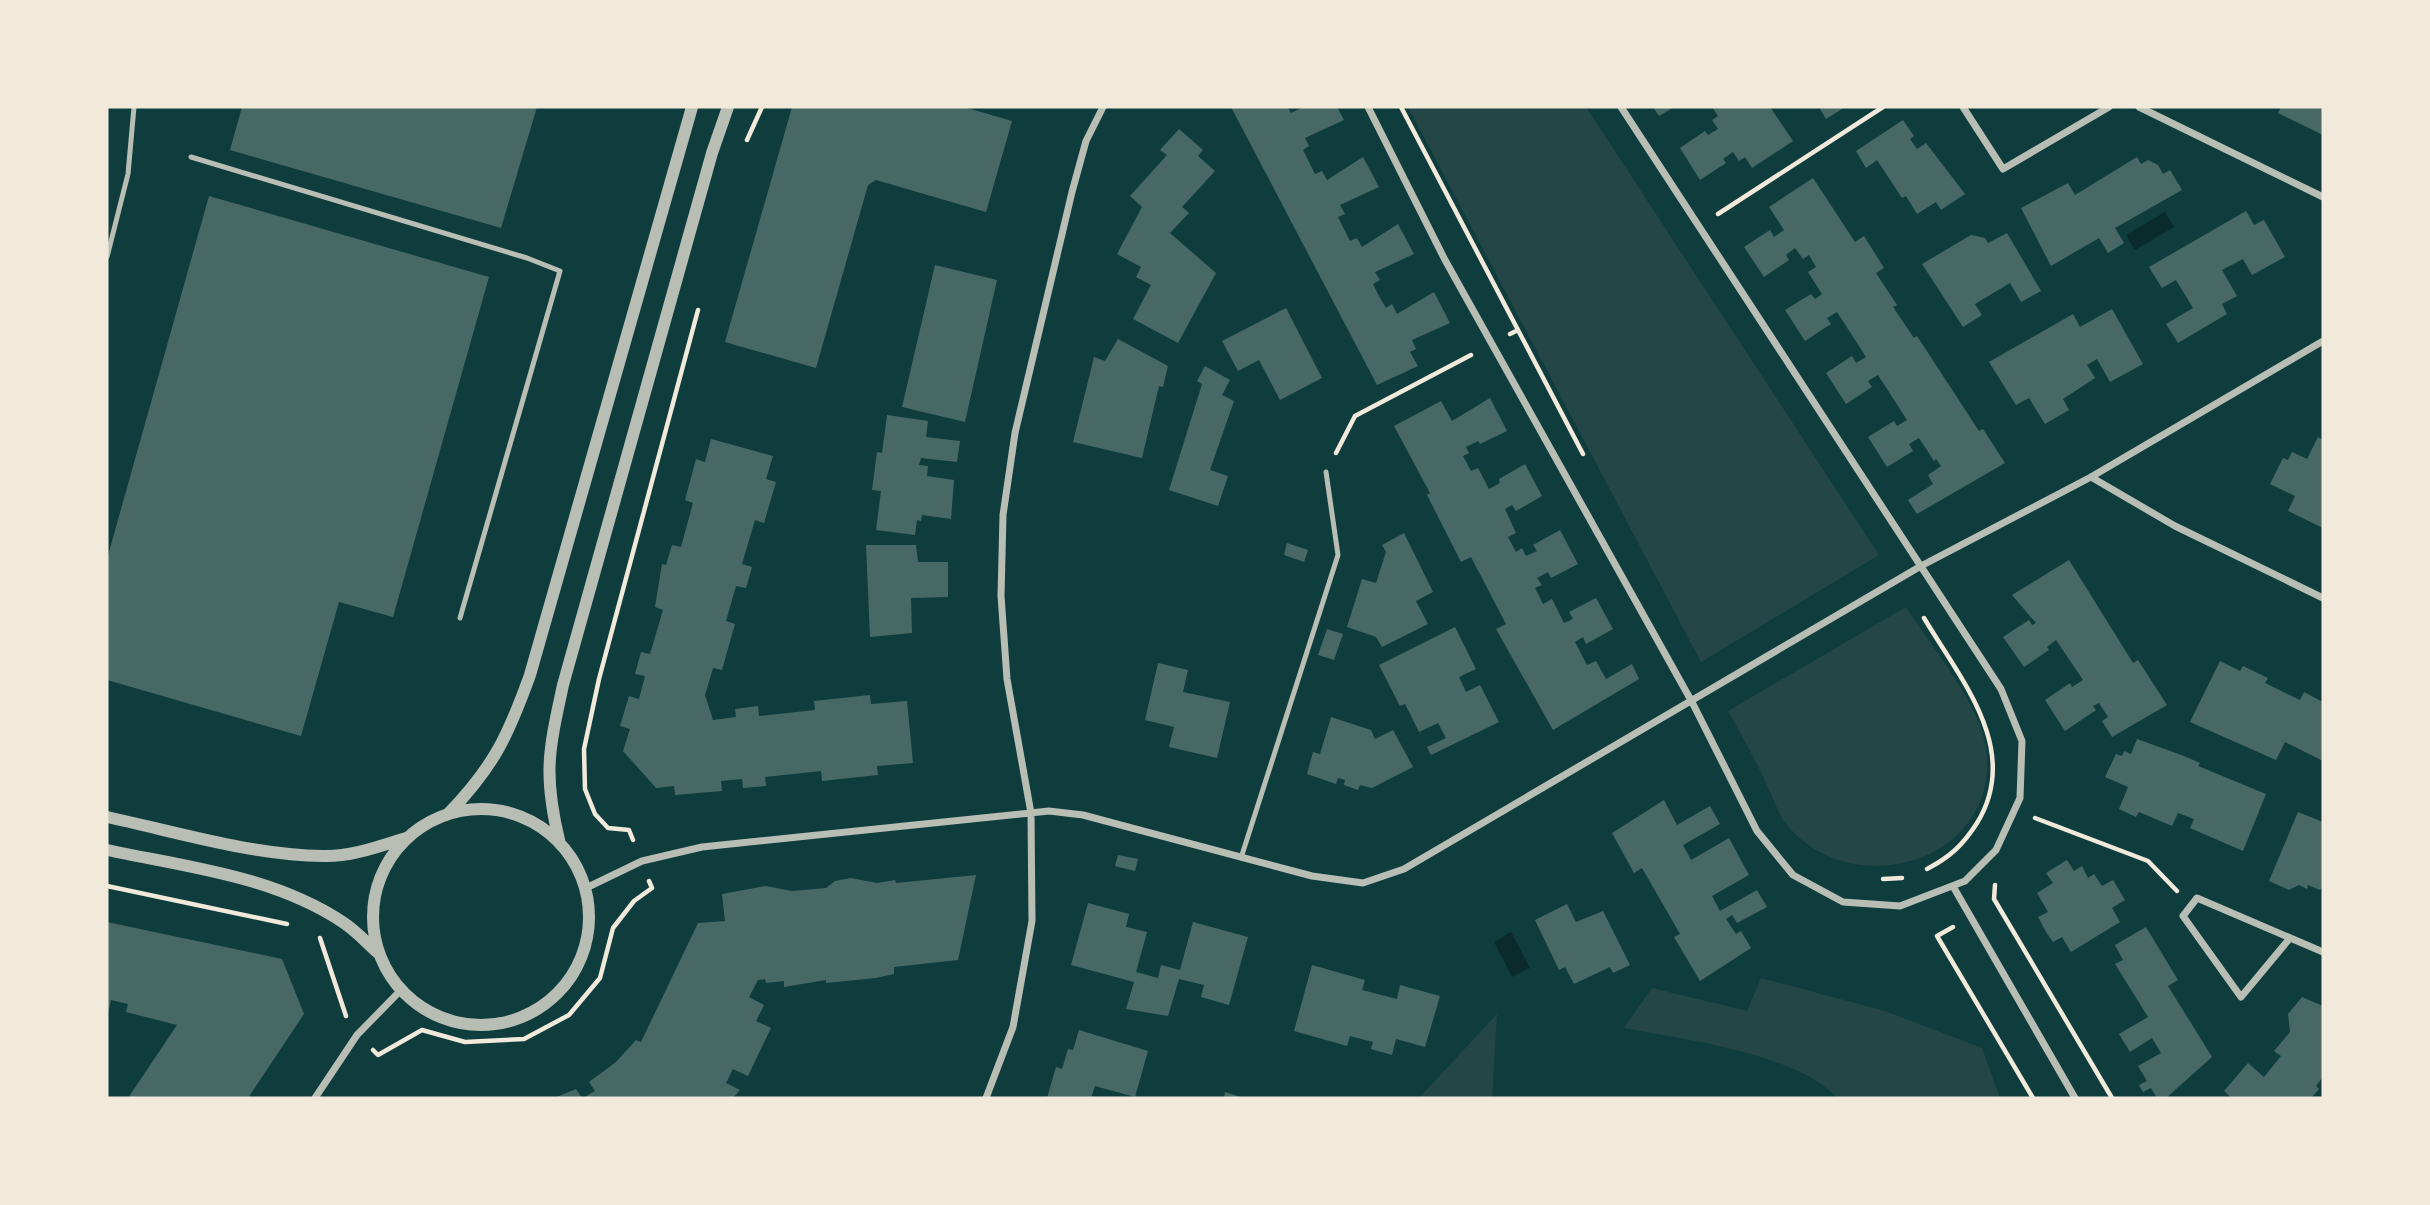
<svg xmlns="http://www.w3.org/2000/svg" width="2430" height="1205" viewBox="0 0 2430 1205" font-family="'Alegreya Sans',sans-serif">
	<rect width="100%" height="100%" fill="#0f3d3e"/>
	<path fill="#244646" d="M1408,107H1586L1879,555L1701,662Z
		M1906,607C1932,648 1983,706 1987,755C1995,863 1852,904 1786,824C1777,812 1772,794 1765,781C1754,757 1741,734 1728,711Z
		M1761,978L1885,1011L1982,1048L2000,1098H1836C1804,1055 1678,1038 1624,1028L1652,988L1747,1011Z
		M1497,1014L1492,1098H1419Z"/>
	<path fill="#0a2a2b" d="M2165,212L2174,227L2135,250L2126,235Z
		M1511,932L1530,968L1512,977L1494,942Z"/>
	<path fill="#486865" d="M242,107H537L501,228L230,150Z
		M792,107H964L1012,121L986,212L876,180L868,185L816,368L725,342Z
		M1231,107H1288L1291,113L1303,107H1337L1344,120L1305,138L1309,146L1303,150L1315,174L1322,171L1327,180L1363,157L1379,187L1340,205L1345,214L1338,217L1350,241L1357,238L1362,247L1398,224L1414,254L1375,272L1380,280L1373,284L1379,296L1386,308L1392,304L1397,314L1434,292L1450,323L1412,340L1416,349L1410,352L1418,366L1377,385Z
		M1653,107H1674L1659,116Z
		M1712,107H1770L1793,141L1752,168L1745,157L1739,161L1733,152L1723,159L1726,163L1700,180L1680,148L1705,131L1708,135L1718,129L1712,120L1718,116Z
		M1819,107H1845L1826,119Z
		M2281,107H2323V135L2278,113Z
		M1903,120L1914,136L1910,139L1917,149L1926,143L1965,194L1941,210L1936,202L1917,214L1906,196L1902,198L1877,160L1866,168L1856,151Z
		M1179,129L1203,150L1198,156L1215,171L1182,207L1189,213L1170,233L1216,273L1178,343L1133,319L1151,285L1136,277L1141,267L1117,254L1142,207L1130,196L1167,155L1160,150Z
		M2137,157L2141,164L2148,160L2158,165L2163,174L2170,170L2182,190L2115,228L2124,243L2108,253L2099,238L2051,266L2021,208L2068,183L2075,195Z
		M1813,178L1855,242L1864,236L1884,268L1876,273L1897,305L1893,307L1914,338L1917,336L1979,431L1983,429L2005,463L1917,514L1908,500L1933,484L1928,475L1941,466L1936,459L1934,461L1919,438L1909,444L1913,451L1887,467L1868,437L1894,421L1897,426L1907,420L1878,375L1868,381L1872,387L1846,404L1826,373L1852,356L1856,363L1866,357L1837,312L1827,318L1831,324L1805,341L1785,310L1811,294L1815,299L1822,294L1808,272L1816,267L1809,255L1803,259L1795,248L1786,255L1789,260L1764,277L1744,247L1770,230L1774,237L1784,230L1769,207Z
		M209,196L489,277L393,617L339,602L301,736L107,680V559Z
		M2246,211L2254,225L2264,220L2285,257L2252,275L2243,259L2222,270L2237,296L2222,304L2227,314L2178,343L2166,324L2193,308L2176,280L2162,288L2149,267Z
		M2007,233L2041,291L2021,302L2010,283L1975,304L1982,315L1963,327L1922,264L1971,235L1985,238L1988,243Z
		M935,265L997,280L965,422L902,407Z
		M1286,308L1322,378L1280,400L1259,360L1238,371L1222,341Z
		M2112,309L2143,364L2110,382L2097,359L2087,365L2095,378L2063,399L2069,410L2045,424L2029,398L2016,405L1989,362L2073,314L2080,327Z
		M1118,339L1168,366L1163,387L1159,386L1142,458L1073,442L1094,357L1105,361Z
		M1205,366L1230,380L1222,395L1234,401L1210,470L1228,476L1218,506L1169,490L1202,384L1197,381Z
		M1490,398L1507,431L1480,444L1478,441L1466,447L1469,453L1463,456L1471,471L1478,468L1489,489L1500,483L1499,479L1525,464L1542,496L1516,511L1512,505L1505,509L1516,533L1508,537L1516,552L1522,548L1526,556L1537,551L1533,545L1560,530L1578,564L1551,578L1548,572L1537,578L1542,585L1535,588L1543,604L1552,599L1564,623L1573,619L1569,612L1596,598L1613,629L1586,644L1583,637L1575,642L1587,665L1596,661L1606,679L1632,664L1639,679L1553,730L1496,629L1506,624L1471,557L1461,562L1427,495L1430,493L1394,426L1441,401L1452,421Z
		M887,415L928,421L926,437L960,441L957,462L921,458L919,465L928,466L927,476L954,480L951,519L922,515L921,521L917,520L915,535L876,530L881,491L872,490L877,452L882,453Z
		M2318,437L2323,440V528L2288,511L2295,496L2270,484L2283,458L2288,460L2292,452L2307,459Z
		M711,439L773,456L766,479L776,482L764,523L755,520L742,564L752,567L746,588L736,586L726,621L735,624L722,670L713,668L705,695L713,720L736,717L735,709L758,706L759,716L815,710L814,701L870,695L871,704L907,701L913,763L877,766L878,775L822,781L821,771L765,777L766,786L743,788L742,779L721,781L722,791L675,795L674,786L656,788L623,751L630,729L620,726L629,696L639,699L645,676L635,674L641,652L650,654L663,610L655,607L662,564L666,565L672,545L681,547L693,503L685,500L696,459L705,462Z
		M1404,533L1433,592L1416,601L1428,624L1382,647L1376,637L1347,627L1362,579L1376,583L1386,552L1382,545Z
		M1287,543L1308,550L1304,562L1284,555Z
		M866,545H916L918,562H948V597L911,598L912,633L870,637Z
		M2069,560L2133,663L2138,660L2167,705L2112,737L2102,721L2108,717L2099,703L2093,706L2096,710L2065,731L2045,700L2070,683L2072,687L2083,680L2056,640L2047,647L2049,650L2024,667L2003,637L2029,620L2032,625L2036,623L2012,595Z
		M1455,627L1476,669L1459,677L1466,692L1480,685L1499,722L1431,755L1427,747L1446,738L1438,723L1419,732L1405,704L1400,706L1379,665Z
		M1327,629L1343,634L1334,660L1318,655Z
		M2220,661L2240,671L2243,666L2268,678L2265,683L2300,700L2304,692L2323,702V761L2285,742L2276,760L2190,722Z
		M1158,663L1188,670L1183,692L1230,702L1217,758L1169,747L1174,727L1145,720Z
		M1331,717L1371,730L1375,739L1393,730L1413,767L1372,788L1360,785L1358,790L1344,785L1345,780L1338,778L1336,784L1307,774L1313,752L1320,754Z
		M2137,739L2184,756L2200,763L2198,766L2266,794L2243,851L2190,828L2194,819L2178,813L2172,826L2139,812L2136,817L2119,809L2128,787L2105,777L2116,754L2122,756L2124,751L2131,754Z
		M1664,800L1677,825L1710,806L1720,824L1683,845L1691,860L1729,838L1749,875L1712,896L1720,911L1757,890L1767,907L1737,923L1732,915L1726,919L1736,934L1741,931L1751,948L1700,981L1674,937L1680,934L1642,868L1634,873L1612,833Z
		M2298,812L2323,822V887L2320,890L2308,885L2307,889L2299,885L2289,890L2269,881Z
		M1118,855L1138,859L1135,871L1115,866Z
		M2067,860L2074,871L2082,866L2088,878L2094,874L2102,886L2113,880L2125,900L2112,908L2120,922L2071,952L2062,937L2053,942L2046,932L2038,917L2048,912L2037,893L2053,883L2046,873Z
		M976,875L958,960L894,967V974L876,978L826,983V980L784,987V981L766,983L765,979L758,980L749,997L764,1005L756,1021L771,1028L748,1076L733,1069L726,1083L740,1090L733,1098H583L595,1091L589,1082L616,1062L636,1040L641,1042L698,923L725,921L722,894L766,886L792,891L826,888L835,881L851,878L877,883L895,880L896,883Z
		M1088,903L1129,914L1126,927L1147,932L1136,972L1158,978L1161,965L1180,970L1193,922L1248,937L1229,1005L1201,997L1204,985L1179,979L1168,1016L1126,1009L1134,982L1071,965Z
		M1567,904L1576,922L1603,911L1630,965L1613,973L1610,967L1574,984L1565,967L1559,970L1535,920Z
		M107,922L282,959L304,1014L248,1098H128L177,1025L126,1012L128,1004L111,1000L107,1017Z
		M2146,927L2178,980L2168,986L2212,1057L2166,1098H2157L2151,1088L2143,1092L2139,1085L2147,1081L2138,1066L2161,1053L2152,1038L2130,1052L2119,1034L2148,1017L2115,964L2123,960L2115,945Z
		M1312,965L1365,980L1362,990L1397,999L1400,985L1440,996L1425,1047L1396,1039L1392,1055L1371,1049L1373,1042L1350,1036L1347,1046L1294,1031Z
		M2302,997L2323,1006V1077L2316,1086L2319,1089L2311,1098H2232L2224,1091L2248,1063L2264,1077L2281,1056L2274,1051L2290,1032L2288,1014Z
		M1079,1030L1148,1051L1135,1097L1095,1086L1091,1098H1047L1056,1067L1062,1069L1068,1049L1073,1050Z
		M576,1089L582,1098H554Z
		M1225,1092L1244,1098H1224Z"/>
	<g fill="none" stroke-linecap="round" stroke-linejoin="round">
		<path stroke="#f1e9da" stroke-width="4.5" d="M1401,107L1518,330L1510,334
			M747,140L762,107
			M1718,214L1883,107
			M1518,330L1583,454
			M1336,453L1355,416L1471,355
			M1924,618C1961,680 2022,750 1977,823C1963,845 1950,857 1927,869
			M2035,818L2148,861L2177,891
			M633,840L629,830L608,828L595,814L585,789L584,749L599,679L698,310
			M1883,879L1902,878
			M1995,885L1994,899L2112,1098
			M107,886L287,924
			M1953,927L1937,936L2033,1098
			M320,938L346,1016
			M373,1050L378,1055L422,1030L465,1042L524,1039L569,1015L600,978L613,928L634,901L652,888L649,881"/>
		<path stroke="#b8beb3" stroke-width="5" d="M191,157L527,258L560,271L460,618
			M107,257L128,174L134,107
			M1241,858L1338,555L1326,472"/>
		<path stroke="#b8beb3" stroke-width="7" d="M1368,107L1445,260L1692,702L1757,831L1793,875L1843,902L1900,906L1965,881L1996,850L2020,798L2022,741L2001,689L1621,107
			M1963,107L2003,169L2109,107
			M2139,107L2323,197
			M2091,477L2175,526L2323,598
			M586,888L642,861L702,847L1049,811L1083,815L1312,876L1363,883L1404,869L1921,566L2091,477L2323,341
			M1954,888L2075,1098
			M2290,938L2241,997L2183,916L2197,898L2323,952
			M315,1098L357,1035L400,991
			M986,1098L1013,1027L1032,921L1031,813L1007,679L1001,596L1003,515L1015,433L1072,192L1086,141L1103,107"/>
		<path stroke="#b8beb3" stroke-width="12" d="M373 917a108 108 0 1 1 216 0a108 108 0 1 1-216 0Z
			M449,813C494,766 508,736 530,675L692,107
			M107,817C177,832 251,855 323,856C351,857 380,846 406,838
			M559,840C543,773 549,750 563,685L712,153L728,107
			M107,850C187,867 274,876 344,923C356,931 366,942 377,952"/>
	</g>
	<rect width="2430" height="1205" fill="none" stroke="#f1e9da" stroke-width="217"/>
</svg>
